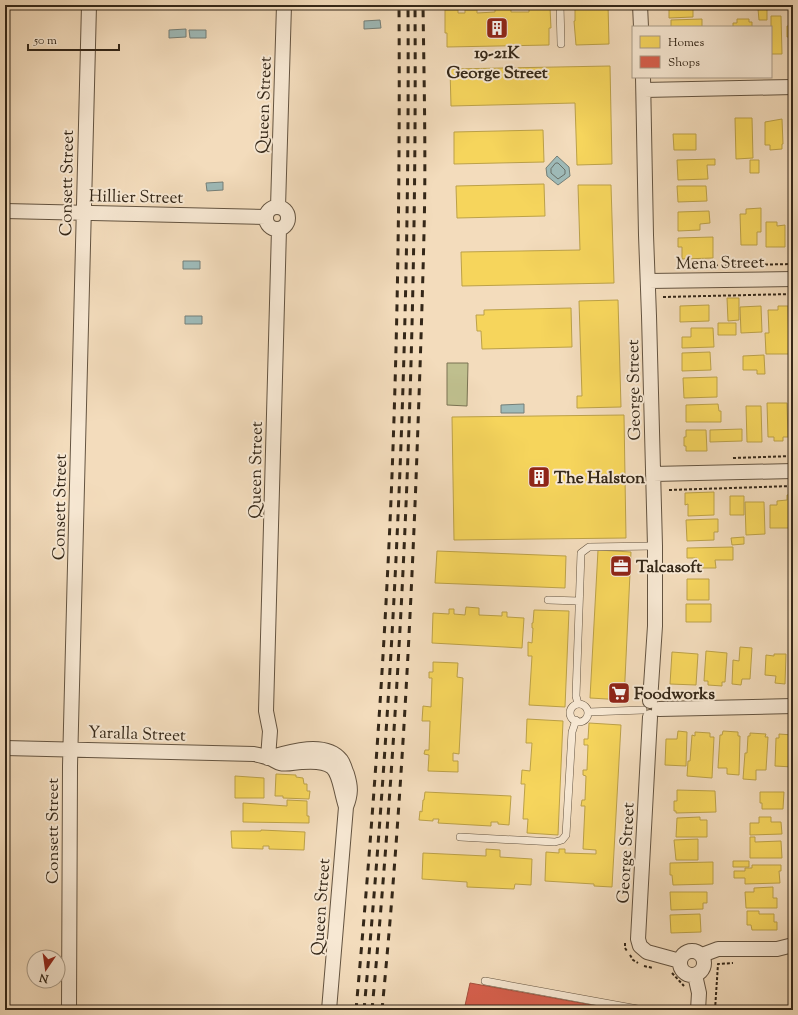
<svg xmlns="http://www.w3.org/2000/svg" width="798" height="1015" viewBox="0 0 798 1015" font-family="'Sorts Mill Goudy',serif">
	<rect width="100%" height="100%" fill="#f3dcbc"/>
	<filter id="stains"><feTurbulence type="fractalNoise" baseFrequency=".005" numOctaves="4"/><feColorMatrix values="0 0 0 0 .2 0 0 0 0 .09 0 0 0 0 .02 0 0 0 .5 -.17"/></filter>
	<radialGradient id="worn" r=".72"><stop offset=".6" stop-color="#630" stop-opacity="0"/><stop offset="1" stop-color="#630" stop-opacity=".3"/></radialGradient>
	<path fill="#bfbf8e" stroke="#7a7353" d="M447,363H468L467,406L447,405Z"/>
	<path fill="#9ebab8" stroke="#747f78" d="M380,20L381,28L364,29V21Z
		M186,29V37L169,38V30Z
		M189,30H206V38H190Z
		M557,156L569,167L570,176L558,185L547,176L546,168Z
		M223,182V190L207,191L206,183Z
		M183,261H200V269H183Z
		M185,316H202V324H185Z
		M524,404V413H501V405Z"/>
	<path fill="#f6d55c" stroke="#bca148" d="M575,5H608L609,44L576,45L574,21H575Z
		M669,5H693V17L669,18Z
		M550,8L551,28H549V45L447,47V33H445V10H458V13H465V10H477V13L495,12V9H511V12H529V9Z
		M758,9H767V20H759Z
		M771,16H781L782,54H771Z
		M702,19V27H671V20Z
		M737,19H749V22H752V27H733V23H737Z
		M787,26H793V37H787Z
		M610,66L612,164L577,165L575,103L451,106L450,69Z
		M789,116H793V143H789Z
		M735,118H752L753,158L736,159Z
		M782,119L783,144H782V149L770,150V145H765V122Z
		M543,130L544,162L454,164V132Z
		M673,134H696V150H674Z
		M715,159V165H707L708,179L678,180L677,160Z
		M750,160H759V173H750Z
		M544,184L545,216L457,218L456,186Z
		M578,185H611L614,283L462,286L461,252L580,250Z
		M677,186H706L707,201L678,202Z
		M761,208V232H757V245H741L740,214H746V209Z
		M709,211L710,223L700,224V230L678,231V212Z
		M766,222H777V226L785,225V247H766Z
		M713,237V258L682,259V247H678V238Z
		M727,298H739V320L728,321Z
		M618,300L621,407L577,408V396H582L579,301Z
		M709,305V321L680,322V306Z
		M790,305H793V350H792L791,341Z
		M761,306L762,332L741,333L740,307Z
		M778,306H788L789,354H766L765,333H769L768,310H778Z
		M571,308L572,347L482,349L481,331H477L476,315H484V310Z
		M718,323H736V335H718Z
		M691,328H713L714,347L682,348V337H691Z
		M710,352L711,370L682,371V353Z
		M764,355L765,374H757V370H743V356Z
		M717,377V397L684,398L683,378Z
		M767,403H787L788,437H783V441H774V437H768Z
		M718,404L719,411H721V422H686V405Z
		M746,406H761L762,442H747Z
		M624,415L626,538L454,540L452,417Z
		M742,429V441L710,442V430Z
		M686,430H706L707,451H686V446H684V437H686Z
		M714,492V515L688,516V504L685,505V493Z
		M793,494V528H770V505H777V501L787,500V495Z
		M730,496H744V515H730Z
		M745,502H764L765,534L746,535Z
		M714,519H718V532H714V540L687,541L686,520Z
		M744,537V544L732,545L731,538Z
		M733,547V560H715L716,568H697V558H687V548Z
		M598,550L631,552L624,700L590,698Z
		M437,551L566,556L565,588L435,583Z
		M687,579H709V600H687Z
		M686,604H711V622H686Z
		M466,607L479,608V615L502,616V612H507V617L524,618L522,648L432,643L433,613L449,614V609H454V614L465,615Z
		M534,610L569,611L565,707L529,705L532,656H528V642L532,643L533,628H532V623H533Z
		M790,639H793V661L789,660Z
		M740,647L752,648L750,679H742L741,685L732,684L733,660L739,661Z
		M706,651L727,653L725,682H722V686L708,685V681H704Z
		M672,652L698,654L696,685L670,684Z
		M774,654H786L785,684L775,683L776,676L765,675L766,655L774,656Z
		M433,662L458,663L457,677L463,678L459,754L453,753V761H458V772L428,771L429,755L424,754L425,750H429L430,721H422L423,706L431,707L432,678H429V672H433Z
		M527,719L563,721L558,835L527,833L528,819H523L525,784H521L522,770L530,771L532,743H526Z
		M589,723L621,725L612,887L594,886V884L545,881L546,852L559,853V849H565V853L596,854V850L583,849L585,806H581L582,800H585L586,776L583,775V770H587L588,745H584V739H588Z
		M678,731L687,732L686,766L665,765L666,739H677Z
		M723,731L738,732V736H740L739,775L727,774V768H718L720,735H722Z
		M695,732L710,733V737H714L712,778L687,776L688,761H690L692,735L695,736Z
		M750,733L766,734L765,737H768L766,770H756V780L743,779L745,753H747L748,736H750Z
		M779,734L793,735V767L775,766L776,738H779Z
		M276,774L296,775V777L303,778L304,784H307V791H310L309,799L283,798V796H275Z
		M235,776L264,778V798H235Z
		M677,790L715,791L716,812L676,813V811H674V801H677Z
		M425,792L511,796L509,825L498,824V822H491V826L438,823L439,819H433V821L419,820L420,811L422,812L423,800H424Z
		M760,792H784L783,809H762V803H760Z
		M287,800L307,801V816H309V823L243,822V803L287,806Z
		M700,817V820H707V837H676L677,818Z
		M759,817H771V822H781L782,834L750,835V823H759Z
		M261,830L305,832L304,850L269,849V846H263V849L232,848L231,831H261Z
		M750,837H755V842L781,841L782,858H750Z
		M698,839V860H676L674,840Z
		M486,849L500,850V857L532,859L531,885L515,884L514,889L467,887V882L422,879L423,853L486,856Z
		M733,861H749V867H733Z
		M713,862V884L673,885L672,875H670V863Z
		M752,865H781V871H779L780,883L745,884V878H734V871H745V868H752Z
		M773,887V898H777V908H746L745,892H754V888Z
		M670,892H707V903H703V909L671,910Z
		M747,911H759V914H774V922H777V930H752L751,925H747Z
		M700,914L701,932L671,933L670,915Z"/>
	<path fill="#d6604d" stroke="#a54f3d" d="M470,983L619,1010H464Z"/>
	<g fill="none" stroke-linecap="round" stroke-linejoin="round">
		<path stroke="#697068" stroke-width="1" d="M556,163H558L565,170V174L558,179L551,173V169Z"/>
		<g stroke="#645441" stroke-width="8">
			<path id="lane" d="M560,5L561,44
				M548,600L579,601
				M578,704L576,696L581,553L589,547L655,546
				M570 713a9 9 0 1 1 18 0a9 9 0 1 1-18 0Z
				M588,712L643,710
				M460,837L555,842L562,840L566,835L572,732L576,720
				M485,981L643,1010"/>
		</g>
		<g stroke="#645441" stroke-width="16">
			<path id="street" d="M640,5L641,27
				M643,77L646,235L649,316L655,546V626L650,701
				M644,90L793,87
				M266 218a11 11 0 1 1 22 0a11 11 0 1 1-22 0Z
				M278,207L284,5
				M5,211L266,217
				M648,281L793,279
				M653,474L793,471
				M659,709L793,706
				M650,717L638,939L640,946L647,952L680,961
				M5,748L254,754C259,755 264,756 269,758C273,759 276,762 280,763C287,765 295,762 302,762C343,759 336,775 346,807
				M268,758L270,731L266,711L279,229
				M268,758C288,752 325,740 341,760C344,764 345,770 347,774C351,787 351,794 346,807L329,1010
				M680 963a12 12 0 1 1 24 0a12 12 0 1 1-24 0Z
				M702,955L718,949H777L793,945
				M695,975L699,993L698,1010
				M69,1010L70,766L89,5"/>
		</g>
		<path stroke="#342718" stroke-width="2" stroke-dasharray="3 2" stroke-linecap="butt" d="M695,266L793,264
			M663,297L793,294
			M733,458L793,456
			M669,490L793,486
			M625,943V948L627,951
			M630,955L633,960L638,963
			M644,966L653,968
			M672,973L684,986
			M715,1010L718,964L733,963"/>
		<use href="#lane" stroke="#f7e8d3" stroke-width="7"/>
		<use href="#street" stroke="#f7e8d3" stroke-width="14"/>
		<path stroke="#342718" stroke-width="3" stroke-dasharray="7 7" stroke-linecap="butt" d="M356,1010C372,832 385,654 392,475C398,319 400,162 399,5
			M364,1010C395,676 410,340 408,5
			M372,1010C403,676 417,340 415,5
			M382,1010C399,834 409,657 416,480C419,398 422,315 424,233C426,157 424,81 423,5"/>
	</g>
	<defs>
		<g id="building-square" transform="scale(1.15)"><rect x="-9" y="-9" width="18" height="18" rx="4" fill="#8f2418" stroke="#f7e8d3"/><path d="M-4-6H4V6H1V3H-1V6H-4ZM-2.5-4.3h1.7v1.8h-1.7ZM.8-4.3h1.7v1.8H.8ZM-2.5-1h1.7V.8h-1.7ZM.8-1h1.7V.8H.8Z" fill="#fff"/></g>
		<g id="office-square" transform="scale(1.15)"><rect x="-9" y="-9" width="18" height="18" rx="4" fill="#8f2418" stroke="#f7e8d3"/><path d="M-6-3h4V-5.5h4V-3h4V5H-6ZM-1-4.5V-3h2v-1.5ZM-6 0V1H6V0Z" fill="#fff"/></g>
		<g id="supermarket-square" transform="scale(1.15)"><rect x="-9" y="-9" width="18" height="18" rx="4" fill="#8f2418" stroke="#f7e8d3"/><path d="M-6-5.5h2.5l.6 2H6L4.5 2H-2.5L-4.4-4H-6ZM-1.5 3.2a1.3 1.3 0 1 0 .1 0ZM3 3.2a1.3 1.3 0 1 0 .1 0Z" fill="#fff"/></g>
	</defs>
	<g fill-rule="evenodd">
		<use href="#building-square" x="497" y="28"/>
		<use href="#building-square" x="539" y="477"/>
		<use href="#office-square" x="621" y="566"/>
		<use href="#supermarket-square" x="619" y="693"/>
	</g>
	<g text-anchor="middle" stroke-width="4" stroke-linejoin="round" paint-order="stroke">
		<g font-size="17" font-weight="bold" fill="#342718" stroke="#f7e8d3" text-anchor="start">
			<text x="497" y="58" text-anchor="middle">19-21K<tspan x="497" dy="20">George Street</tspan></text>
			<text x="554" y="483">The Halston</text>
			<text x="636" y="572">Talcasoft</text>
			<text x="634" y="699">Foodworks</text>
		</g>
		<g font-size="17" fill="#342718" stroke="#f7e8d3">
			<text transform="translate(263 105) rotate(-88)" y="6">Queen Street</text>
			<text transform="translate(66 183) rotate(-89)" y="6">Consett Street</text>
			<text transform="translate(136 196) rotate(1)" y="6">Hillier Street</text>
			<text transform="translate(720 262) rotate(-1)" y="6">Mena Street</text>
			<text transform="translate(633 390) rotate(-91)" y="6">George Street</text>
			<text transform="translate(255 470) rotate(-89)" y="6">Queen Street</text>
			<text transform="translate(59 507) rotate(-89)" y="6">Consett Street</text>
			<text transform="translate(137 733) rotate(2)" y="6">Yaralla Street</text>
			<text transform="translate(52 831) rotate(-90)" y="6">Consett Street</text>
			<text transform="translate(625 853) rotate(-87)" y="6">George Street</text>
			<text transform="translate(320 907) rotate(-86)" y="6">Queen Street</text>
		</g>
	</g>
	<rect width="798" height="1015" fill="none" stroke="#f3dcbc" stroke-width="20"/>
	<rect x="6" y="6" width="786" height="1003" fill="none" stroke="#342718" stroke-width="2"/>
	<rect x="10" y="10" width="778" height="995" fill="none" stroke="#342718"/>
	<rect x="632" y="26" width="140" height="52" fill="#f7e8d3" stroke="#a99b88"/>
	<rect x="640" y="36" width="20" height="12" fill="#f6d55c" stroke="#a99b88"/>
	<text x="668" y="46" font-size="12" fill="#342718">Homes</text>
	<rect x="640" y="56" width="20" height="12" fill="#d6604d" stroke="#a99b88"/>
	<text x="668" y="66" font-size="12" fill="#342718">Shops</text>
	<g transform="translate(46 969) rotate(193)"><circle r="19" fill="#f7e8d3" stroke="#a99b88"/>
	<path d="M0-3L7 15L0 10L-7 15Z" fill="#8f2418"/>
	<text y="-6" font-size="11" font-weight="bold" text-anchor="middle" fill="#342718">N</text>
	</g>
	<path d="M28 44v6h91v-6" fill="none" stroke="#342718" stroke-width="2"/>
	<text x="34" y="44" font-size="12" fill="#342718" stroke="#f7e8d3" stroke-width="3" paint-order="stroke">50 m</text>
	<rect width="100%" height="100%" filter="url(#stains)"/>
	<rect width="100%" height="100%" fill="url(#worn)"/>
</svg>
